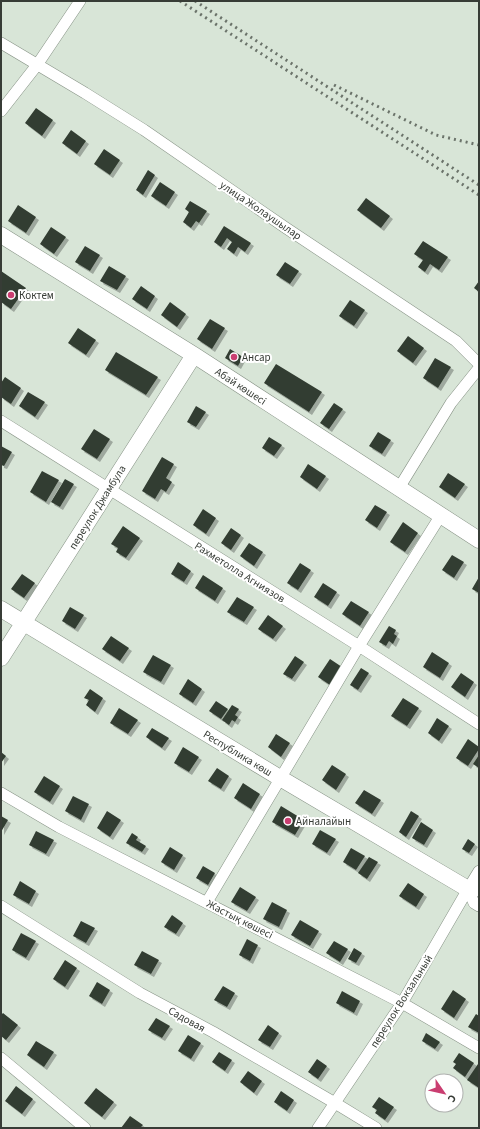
<svg xmlns="http://www.w3.org/2000/svg" width="480" height="1129" viewBox="0 0 480 1129" font-family="'Source Sans 3',sans-serif">
	<defs>
		<filter id="shadow"><feDropShadow dx="3" dy="3" stdDeviation="0" flood-color="#0004"/></filter>
	</defs>
	<rect width="100%" height="100%" fill="#d8e5d7"/>
	<path fill="#333d32" filter="url(#shadow)" d="M36,108L53,120L42,136L25,123Z
		M71,130L86,141L77,154L62,143Z
		M104,149L120,160L110,175L94,164Z
		M148,170L155,175L143,195L136,190Z
		M160,182L175,192L166,206L151,196Z
		M366,198L390,216L381,228L357,210Z
		M190,201L207,211L199,223L196,221L191,228L183,222L189,212L185,209Z
		M18,205L36,217L26,233L8,221Z
		M224,226L251,243L245,252L238,247L234,254L227,249L232,242L227,238L221,247L214,242Z
		M51,227L66,237L54,254L40,244Z
		M423,241L448,257L439,270L430,264L425,272L418,267L423,260L414,254Z
		M85,246L100,255L90,271L75,262Z
		M285,262L299,271L290,284L276,275Z
		M109,266L126,276L117,290L100,281Z
		M1,271L26,288L11,309L1,302Z
		M479,281V292L474,288Z
		M141,286L155,296L147,309L132,299Z
		M350,300L365,310L354,326L339,316Z
		M170,302L186,314L177,327L161,315Z
		M210,319L225,328L212,349L197,339Z
		M78,328L96,340L86,355L68,343Z
		M408,336L424,348L413,363L397,351Z
		M230,349L243,357L238,366L225,358Z
		M116,352L158,377L146,395L105,370Z
		M435,358L451,367L438,388L423,378Z
		M276,364L322,392L309,412L264,383Z
		M5,377L21,388L11,404L1,397V383Z
		M28,392L45,402L35,417L19,406Z
		M334,403L343,409L329,429L320,423Z
		M196,406L206,412L196,427L187,422Z
		M94,429L110,439L97,459L81,449Z
		M378,432L391,440L382,454L369,446Z
		M269,437L282,445L274,456L262,448Z
		M1,446L12,452L4,466L1,465Z
		M162,457L174,464L166,478L172,482L166,492L161,489L155,499L142,491Z
		M308,464L326,476L317,489L300,477Z
		M42,471L59,480L46,502L30,492Z
		M448,473L465,484L455,498L439,487Z
		M65,479L74,484L60,507L51,502Z
		M375,505L387,512L377,528L365,520Z
		M203,509L216,518L206,534L193,525Z
		M403,522L418,533L405,552L390,542Z
		M123,526L140,538L126,558L116,552L118,548L111,544Z
		M231,528L241,535L231,550L221,543Z
		M249,543L263,552L254,566L240,556Z
		M452,555L464,562L454,578L442,570Z
		M178,562L191,571L184,582L171,574Z
		M300,563L311,570L298,590L287,583Z
		M22,574L35,583L24,598L11,589Z
		M203,575L223,588L215,601L195,588Z
		M479,577V593L472,589Z
		M323,583L337,592L328,606L314,597Z
		M237,597L254,607L244,622L227,612Z
		M351,601L369,612L360,626L342,614Z
		M70,607L84,615L75,629L62,621Z
		M268,615L283,626L273,639L258,629Z
		M389,626L396,630L394,634L397,636L393,644L389,641L386,646L379,642Z
		M111,636L129,648L120,661L102,649Z
		M432,652L449,663L440,678L423,667Z
		M153,655L171,665L161,682L143,672Z
		M295,656L304,662L292,679L283,674Z
		M330,659L342,667L330,685L318,677Z
		M361,668L369,673L358,690L350,685Z
		M461,673L474,682L465,697L451,687Z
		M188,679L202,689L193,703L179,694Z
		M90,689L103,698L95,712L86,705L89,700L84,698Z
		M403,698L419,708L407,726L391,716Z
		M216,701L228,709L221,719L209,711Z
		M232,705L239,709L235,715L238,717L235,722L232,720L229,725L222,720Z
		M119,708L138,720L128,734L110,723Z
		M437,718L449,726L439,741L428,733Z
		M152,728L169,738L162,748L146,737Z
		M276,734L290,743L281,757L268,747Z
		M468,739L479,747V749L468,766L456,758Z
		M183,747L199,757L189,772L174,763Z
		M1,752L6,756L1,763Z
		M479,755V768L473,764Z
		M332,765L346,774L336,790L322,780Z
		M217,768L229,776L221,789L208,781Z
		M44,776L60,786L50,802L34,792Z
		M243,783L260,794L251,809L234,798Z
		M364,790L381,800L372,814L355,803Z
		M73,796L89,804L81,820L65,811Z
		M281,806L304,820L295,835L272,822Z
		M107,811L121,820L110,837L97,828Z
		M411,811L419,816L406,837L399,832Z
		M1,816L8,820L1,832Z
		M421,822L433,830L424,845L412,838Z
		M320,830L336,839L327,853L312,844Z
		M36,831L54,840L46,854L29,845Z
		M132,833L138,837L136,840L146,846L142,852L126,843Z
		M468,839L475,844L469,853L462,849Z
		M170,847L183,855L174,870L161,862Z
		M351,848L365,856L356,870L343,862Z
		M369,857L378,862L367,879L358,873Z
		M203,866L215,873L208,885L196,878Z
		M20,881L36,891L29,904L13,895Z
		M408,883L424,894L416,907L399,896Z
		M240,887L256,897L247,911L231,902Z
		M272,902L287,910L279,927L263,919Z
		M172,915L183,923L176,934L164,927Z
		M300,920L319,931L310,946L291,935Z
		M81,921L95,928L86,943L73,936Z
		M21,933L36,941L26,958L12,950Z
		M247,939L258,945L250,961L239,955Z
		M334,941L348,949L340,962L326,953Z
		M354,948L362,953L356,963L348,959Z
		M142,951L159,960L151,974L134,965Z
		M65,960L77,968L65,987L53,979Z
		M97,982L110,990L102,1004L89,996Z
		M223,986L235,993L227,1007L214,1000Z
		M453,990L466,999L454,1018L441,1009Z
		M342,991L360,1001L354,1013L336,1003Z
		M3,1013L18,1025L6,1040L1,1036V1015Z
		M476,1014L479,1016V1033L468,1027Z
		M156,1018L170,1026L162,1038L148,1030Z
		M268,1025L279,1033L270,1047L258,1040Z
		M426,1033L440,1042L435,1049L422,1041Z
		M188,1035L201,1043L191,1059L178,1051Z
		M36,1041L54,1052L44,1067L27,1055Z
		M219,1052L232,1060L225,1071L212,1062Z
		M459,1053L474,1063L465,1077L453,1068L456,1064L453,1062Z
		M317,1059L327,1066L318,1079L308,1072Z
		M478,1064L479,1065V1088L467,1080Z
		M248,1071L262,1081L254,1093L240,1082Z
		M16,1086L33,1099L22,1114L5,1101Z
		M96,1088L114,1102L102,1117L84,1103Z
		M281,1091L294,1100L287,1111L274,1102Z
		M379,1097L394,1107L385,1120L375,1113L377,1110L372,1107Z
		M130,1116L143,1125L140,1128H121Z"/>
	<g fill="none" stroke-linecap="round" stroke-linejoin="round">
		<g stroke="#879386" stroke-width="12">
			<path id="street" d="M1,43L85,93L144,130L286,228L456,341L479,364
				M1,111L37,65L80,1
				M1,421L359,646L479,724
				M399,488L451,403L479,368
				M1,793L59,827L402,1003L479,1048
				M468,889L474,903L479,906
				M207,902L359,646L441,515
				M1,906L140,993L213,1032L335,1103L376,1128
				M1,1058L85,1128
				M318,1128L402,1003L468,889L479,871"/>
		</g>
		<g stroke="#879386" stroke-width="17">
			<path id="secondary" d="M1,235L194,355L479,540
				M1,609L280,778L468,889L479,888
				M1,658L194,355"/>
		</g>
		<use href="#street" stroke="#fff" stroke-width="11"/>
		<use href="#secondary" stroke="#fff" stroke-width="16"/>
		<path stroke="#6b736a" stroke-width="3" stroke-dasharray="2 4" stroke-linecap="butt" d="M180,1L479,195
			M195,1L479,185
			M334,85L436,135L479,145"/>
	</g>
	<g fill="#ca3e71" stroke="#fff" stroke-width="1.5">
		<circle cx="11" cy="295" r="4"/>
		<circle cx="234" cy="357" r="4"/>
		<circle cx="288" cy="821" r="4"/>
	</g>
	<g text-anchor="middle" stroke-width="4" stroke-linejoin="round" paint-order="stroke">
		<g font-size="11" fill="#373c36" stroke="#fff">
			<text transform="translate(261 210) rotate(34)" y="4">улица Жолаушылар</text>
			<text transform="translate(241 386) rotate(33)" y="4">Абай көшесі</text>
			<text transform="translate(97 507) rotate(-58)" y="4">переулок Джамбула</text>
			<text transform="translate(240 572) rotate(32)" y="4">Рахметолла Агниязов</text>
			<text transform="translate(238 753) rotate(31)" y="4">Республика көш</text>
			<text transform="translate(240 919) rotate(27)" y="4">Жастық көшесі</text>
			<text transform="translate(401 1001) rotate(-58)" y="4">переулок Вокзальный</text>
			<text transform="translate(187 1019) rotate(29)" y="4">Садовая</text>
		</g>
		<g font-size="11" fill="#373c36" stroke="#fff" text-anchor="start">
			<text x="19" y="299">Коктем</text>
			<text x="242" y="361">Ансар</text>
			<text x="296" y="825">Айналайын</text>
		</g>
	</g>
	<rect width="480" height="1129" fill="none" stroke="#373c36" stroke-width="4"/>
	<g transform="translate(444 1093) rotate(124)"><circle r="19" fill="#ffffff" stroke="#afb1af"/>
	<path d="M0-3L7 15L0 10L-7 15Z" fill="#ca3e71"/>
	<text y="-6" font-size="11" font-weight="bold" text-anchor="middle" fill="#373c36">С</text>
	</g>
</svg>
